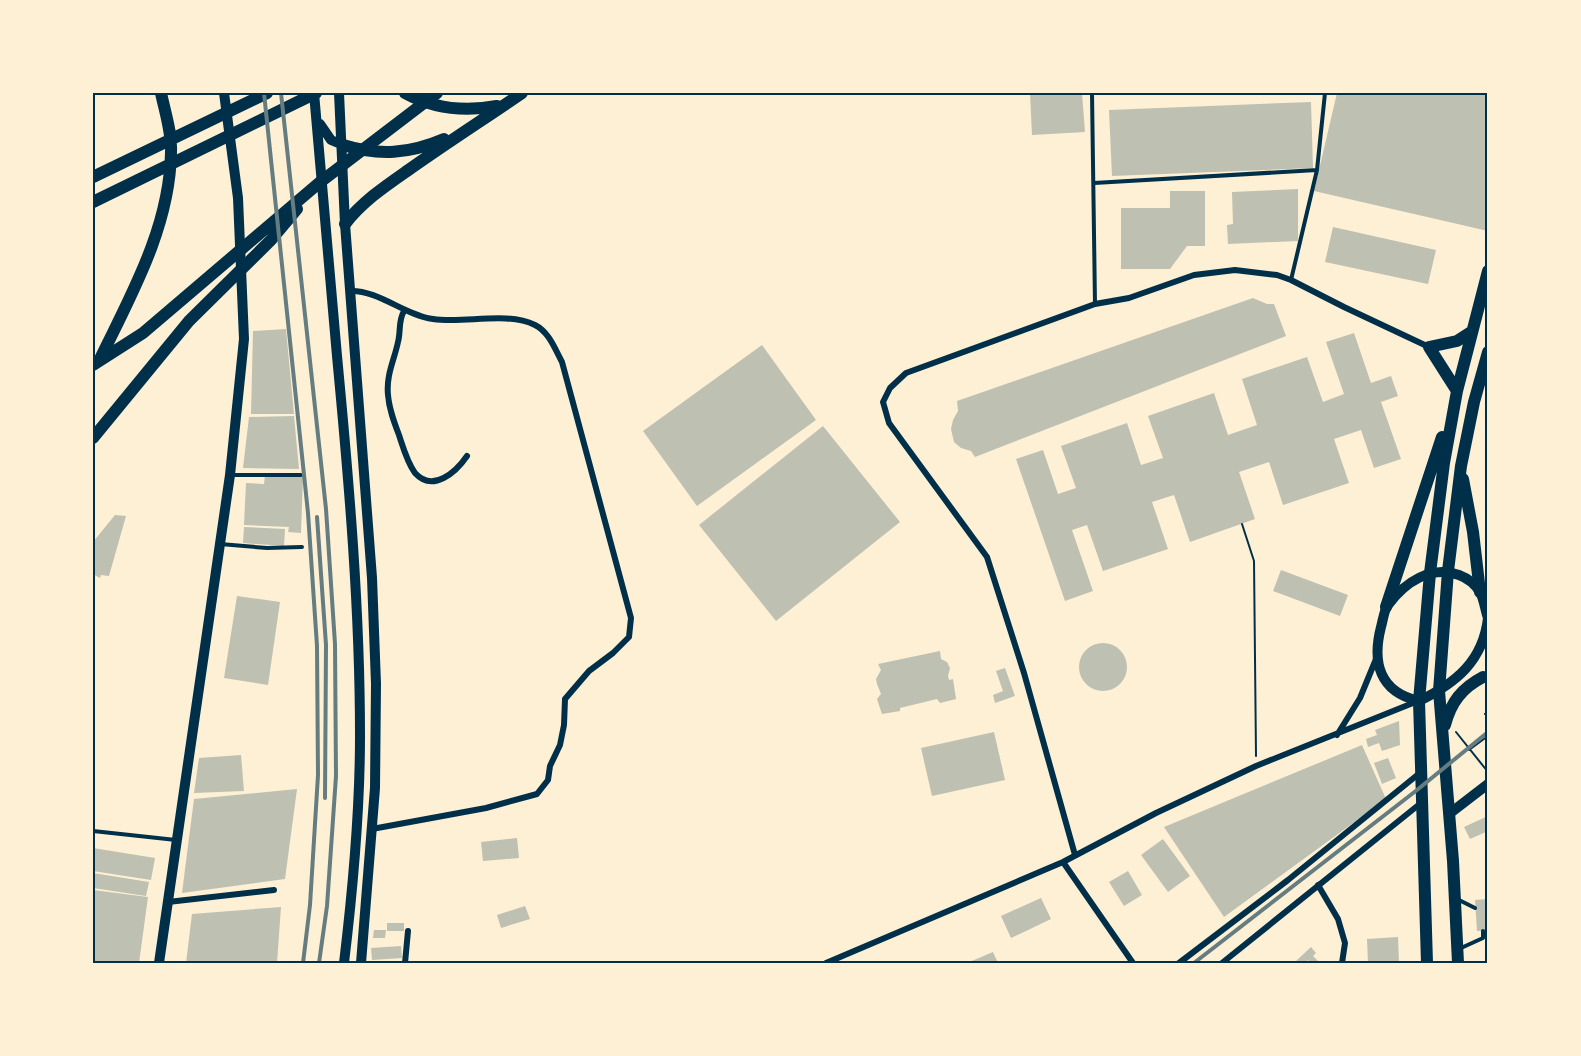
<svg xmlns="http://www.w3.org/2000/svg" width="1581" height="1056" viewBox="0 0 1581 1056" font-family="'Titillium Web',sans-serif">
	<rect width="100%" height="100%" fill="#fdf0d5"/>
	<path fill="#bec0b2" d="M1030,93H1082L1085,132L1032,135Z
		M1337,93H1488V231L1314,191Z
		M1311,102L1313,168L1112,176L1109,110Z
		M1298,189V241L1228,244L1227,225L1233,224L1232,192Z
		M1170,191H1205V246H1187L1170,269H1121V208H1170Z
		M1333,227L1436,250L1428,284L1325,262Z
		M1253,298L1267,304H1274L1286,336L975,457L971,451L961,448L954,442L951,429L953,420L958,411L957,401Z
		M286,329L294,414H251L253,331Z
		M1354,333L1371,383L1391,376L1398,396L1381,402L1401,459L1374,468L1361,430L1334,439L1349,483L1283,505L1269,462L1239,472L1255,519L1190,542L1174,495L1152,502L1168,549L1103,571L1087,525L1072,530L1093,591L1065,601L1016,459L1043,450L1058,494L1076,488L1061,446L1127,423L1141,465L1163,458L1148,416L1214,393L1228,435L1257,425L1242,379L1307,357L1323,402L1344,394L1326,342Z
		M762,345L816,420L697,506L643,431Z
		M294,416L299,469L243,468L249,417Z
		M823,426L900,522L776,621L699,525Z
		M265,475L303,476L301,533L288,532L289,527L244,525L246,483L264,484Z
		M115,515L126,516L109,576L101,575L100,578L93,574V542Z
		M244,527L285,529L284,546L243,543Z
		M1281,570L1348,595L1340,616L1273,591Z
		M237,596L280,602L268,685L224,678Z
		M1079 667a24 24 0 1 1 48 0a24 24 0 1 1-48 0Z
		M940,651L941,659L947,662L950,668L948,676L949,680L953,679L956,699L940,703L937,699L900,708V711L882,714L877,699L881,694L877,684L876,679L881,670L878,664Z
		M1005,668L1015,696L995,703L993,695L1003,691L996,671Z
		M1399,721L1400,745L1382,751L1379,743L1368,747L1366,739L1377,735L1375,730Z
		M994,732L1005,780L932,796L921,748Z
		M1362,745L1386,799L1224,917L1164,827Z
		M241,755L244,791L194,793L199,758Z
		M1388,758L1396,778L1382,784L1374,763Z
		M297,789L285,879L182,893L194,799Z
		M1488,816V831L1470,839L1464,827Z
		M517,838L519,858L483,861L481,842Z
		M1163,839L1190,876L1168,892L1141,855Z
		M93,848L155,858L151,880L93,871Z
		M1128,871L1142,895L1124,906L1109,882Z
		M93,873L149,882L146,896L93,888Z
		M93,890L148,897L139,963H93Z
		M1041,898L1051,919L1011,938L1001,916Z
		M1488,899V931H1477L1475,900Z
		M525,906L530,919L501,928L497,915Z
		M281,907L277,963H186L192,914Z
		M387,923H404V931H387Z
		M374,930H386L385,938H373Z
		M1398,937L1399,963H1368L1367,939Z
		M401,946L402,958L372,960L371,948Z
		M1311,947L1316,953L1313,956L1319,962L1311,963L1308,960L1306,963H1298L1296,961Z
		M993,952L998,963H967Z"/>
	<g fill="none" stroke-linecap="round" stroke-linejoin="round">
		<path stroke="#003049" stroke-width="2" d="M1242,524L1254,561L1256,756
			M1485,714L1488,711
			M1456,732L1488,772
			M1469,750L1488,736"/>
		<path stroke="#003049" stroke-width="4" d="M1092,93L1095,304
			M1094,183L1317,170
			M1291,280L1317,170L1325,93
			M230,475H301
			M220,544L267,548L302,547
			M93,831L176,840
			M1457,899L1475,908
			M1461,948L1483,938V931"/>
		<path stroke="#003049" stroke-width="6" d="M350,291C379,290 404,315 433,319C464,324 506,311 535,325C549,332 555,349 562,362L631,618L629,637L613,653L589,671L565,699L564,725L560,745L550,766L548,780L537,794L486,808L372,829
			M404,311C398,321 401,331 398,342C394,361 386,375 388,395C389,409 394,422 399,435C403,447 407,462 415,473C433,493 456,472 467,456
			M1337,735L1360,698L1376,659
			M1075,855L1024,673L987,557L889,423L883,402L890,388L906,373L1095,304L1129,298L1194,275L1235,270L1277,275L1291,280L1344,307L1429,347
			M1063,862L1133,963
			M1318,885L1338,919L1345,943L1342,963
			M168,902L274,890
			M405,963L408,931
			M826,963L1063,862L1156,813L1256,766L1418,701
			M1179,963L1288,880L1421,772
			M1222,963L1421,803"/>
		<path stroke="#003049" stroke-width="10" d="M314,93C322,181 329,268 337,356C349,482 360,609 360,736C360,812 353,888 344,963
			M339,93L345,224L372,578L376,684L375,788L361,963
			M320,124L331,140L343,145
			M1488,618C1483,661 1456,683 1419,701C1379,692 1372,662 1381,627C1383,620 1384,610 1388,605C1405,582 1431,565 1459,575C1467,578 1475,584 1480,592C1484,599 1485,610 1488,618
			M1449,814L1488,784
			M159,963L230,475L244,339L238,198L224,93"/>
		<path stroke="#003049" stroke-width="12" d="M405,93C434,109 465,112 497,106
			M343,145C379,156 409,154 444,139
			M345,224C362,202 384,187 407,171C445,144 484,119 522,93
			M1457,391L1429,347L1457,341L1471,332
			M1463,479L1473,532L1480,592
			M1386,607L1442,437
			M1445,725C1451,702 1462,688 1483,677
			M1427,963L1419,701L1430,573L1444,463L1457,391L1488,271
			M1458,963L1453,861L1439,691L1448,571L1461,466L1474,402L1488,352"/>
		<path stroke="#003049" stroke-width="12" d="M93,177L267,93
			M93,202L316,93
			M99,361C131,295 170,227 171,152C172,133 165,112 161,93
			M93,365L143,333L319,183L437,93
			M93,438L189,321L271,240L297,209"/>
		<path stroke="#657d81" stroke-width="4" d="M264,93L308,513L317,646L318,775L310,905L303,963
			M281,93L326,509L335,644L336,776L327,906L319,963
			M317,517L326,645L325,798
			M1194,963L1417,790L1488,732"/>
	</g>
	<rect width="1581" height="1056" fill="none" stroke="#fdf0d5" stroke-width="189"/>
	<rect x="94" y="94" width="1392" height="868" fill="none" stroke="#003049" stroke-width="2"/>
</svg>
